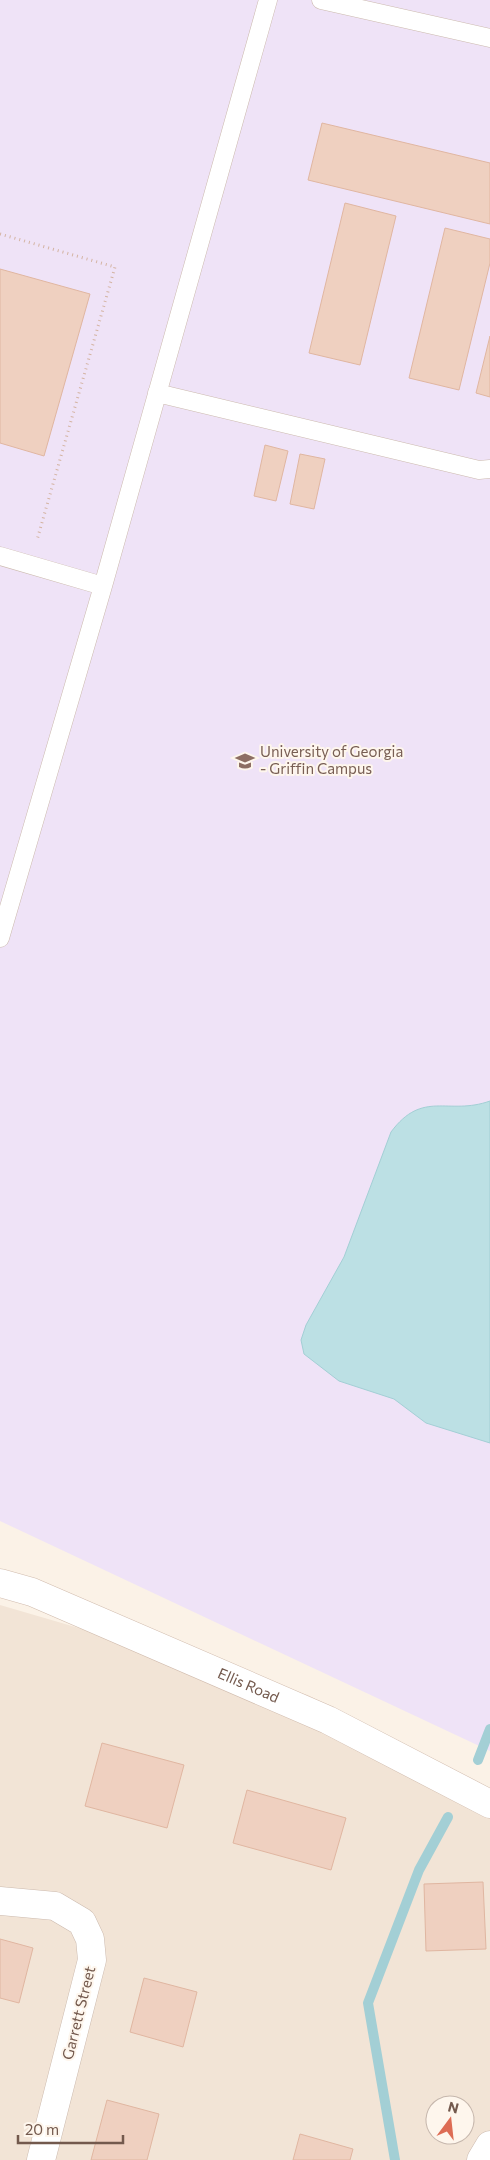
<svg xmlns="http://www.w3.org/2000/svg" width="490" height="2160" viewBox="0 0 490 2160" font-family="Commissioner,sans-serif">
	<rect width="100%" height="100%" fill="#fbf2e7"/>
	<path fill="#f2e4d6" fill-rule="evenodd" d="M0,1605L308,1695L490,1794V2160H0ZM435,2105H465V2135H435Z"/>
	<path fill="#efe3f7" d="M0,0H490V1751L0,1521Z"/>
	<path fill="#bce0e4" stroke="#a3cfd5" d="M490,1101V1443L426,1423L394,1399L339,1381L304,1354L301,1340L306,1325L344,1257L391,1132C423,1089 448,1116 490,1101Z"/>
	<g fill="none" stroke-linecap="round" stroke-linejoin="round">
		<path stroke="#a3cfd5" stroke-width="10" d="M478,1760L490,1729
			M395,2160L368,2003L419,1870L448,1817"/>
	</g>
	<path fill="#efd0c0" stroke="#e0b6a1" d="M322,123L490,163V224L308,180Z
		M345,203L396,216L360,365L309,353Z
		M445,228L490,239V263L459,390L409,378Z
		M0,269L90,294L44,456L0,443Z
		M490,336V397L476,393Z
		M265,445L288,451L276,501L254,496Z
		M300,454L325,459L314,509L290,504Z
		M102,1743L184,1765L167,1828L85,1806Z
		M247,1790L346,1818L331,1870L233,1843Z
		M483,1882L486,1949L426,1951L424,1884Z
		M0,1939L33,1948L19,2003L0,1998Z
		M144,1978L197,1992L183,2047L130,2032Z
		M107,2100L159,2114L147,2160H91Z
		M300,2134L353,2149L350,2160H293Z"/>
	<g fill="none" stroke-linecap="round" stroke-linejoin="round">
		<g stroke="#ccbaae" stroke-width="19">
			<path id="lane" d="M321,0L490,38
				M157,393L479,470L490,469
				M0,556L103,586
				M0,938L103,586L268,0"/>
		</g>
		<g stroke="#ccbaae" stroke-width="29">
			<path id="street" d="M0,1901L55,1906L82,1922L90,1939L92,1960L41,2160
				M481,2160L490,2145"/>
		</g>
		<g stroke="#d1bcae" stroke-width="29">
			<g id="secondary">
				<path id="s1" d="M0,1583L32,1592L328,1720L490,1804"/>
			</g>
		</g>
		<path stroke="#d4b4a3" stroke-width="3" stroke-dasharray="1 4" stroke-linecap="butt" d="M0,234L115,267L37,540"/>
		<use href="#lane" stroke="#fff" stroke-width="18"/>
		<use href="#street" stroke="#fff" stroke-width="28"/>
		<use href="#secondary" stroke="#fff" stroke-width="28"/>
	</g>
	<defs>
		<g id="university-bare" transform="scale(1.5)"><path d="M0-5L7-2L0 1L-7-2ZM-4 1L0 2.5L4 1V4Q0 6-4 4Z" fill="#8d6e63" stroke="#fef6ed" stroke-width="2.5" paint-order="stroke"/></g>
	</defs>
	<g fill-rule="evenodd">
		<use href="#university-bare" x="245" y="761"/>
	</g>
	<g text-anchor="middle" stroke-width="4" stroke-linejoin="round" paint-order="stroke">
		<g font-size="15" fill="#785e54" stroke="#fef6ed" text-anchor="start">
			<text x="260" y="757">University of Georgia<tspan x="260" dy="17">- Griffin Campus</tspan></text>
		</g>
		<g font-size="15" fill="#73594d" stroke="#fef6ed">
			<text dy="5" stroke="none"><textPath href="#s1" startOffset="269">Ellis Road</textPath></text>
			<text transform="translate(79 2013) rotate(-76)" y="5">Garrett Street</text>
		</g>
	</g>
	<g transform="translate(450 2120) rotate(15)"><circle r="24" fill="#fef6ed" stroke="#c6b7ad"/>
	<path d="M0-4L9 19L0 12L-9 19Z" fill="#dd6c54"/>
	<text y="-8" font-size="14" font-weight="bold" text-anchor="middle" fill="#73594d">N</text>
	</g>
	<path d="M18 2135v8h105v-8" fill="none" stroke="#73594d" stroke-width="2.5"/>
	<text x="25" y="2135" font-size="15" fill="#73594d" stroke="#fef6ed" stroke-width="4" paint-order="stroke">20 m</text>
</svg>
